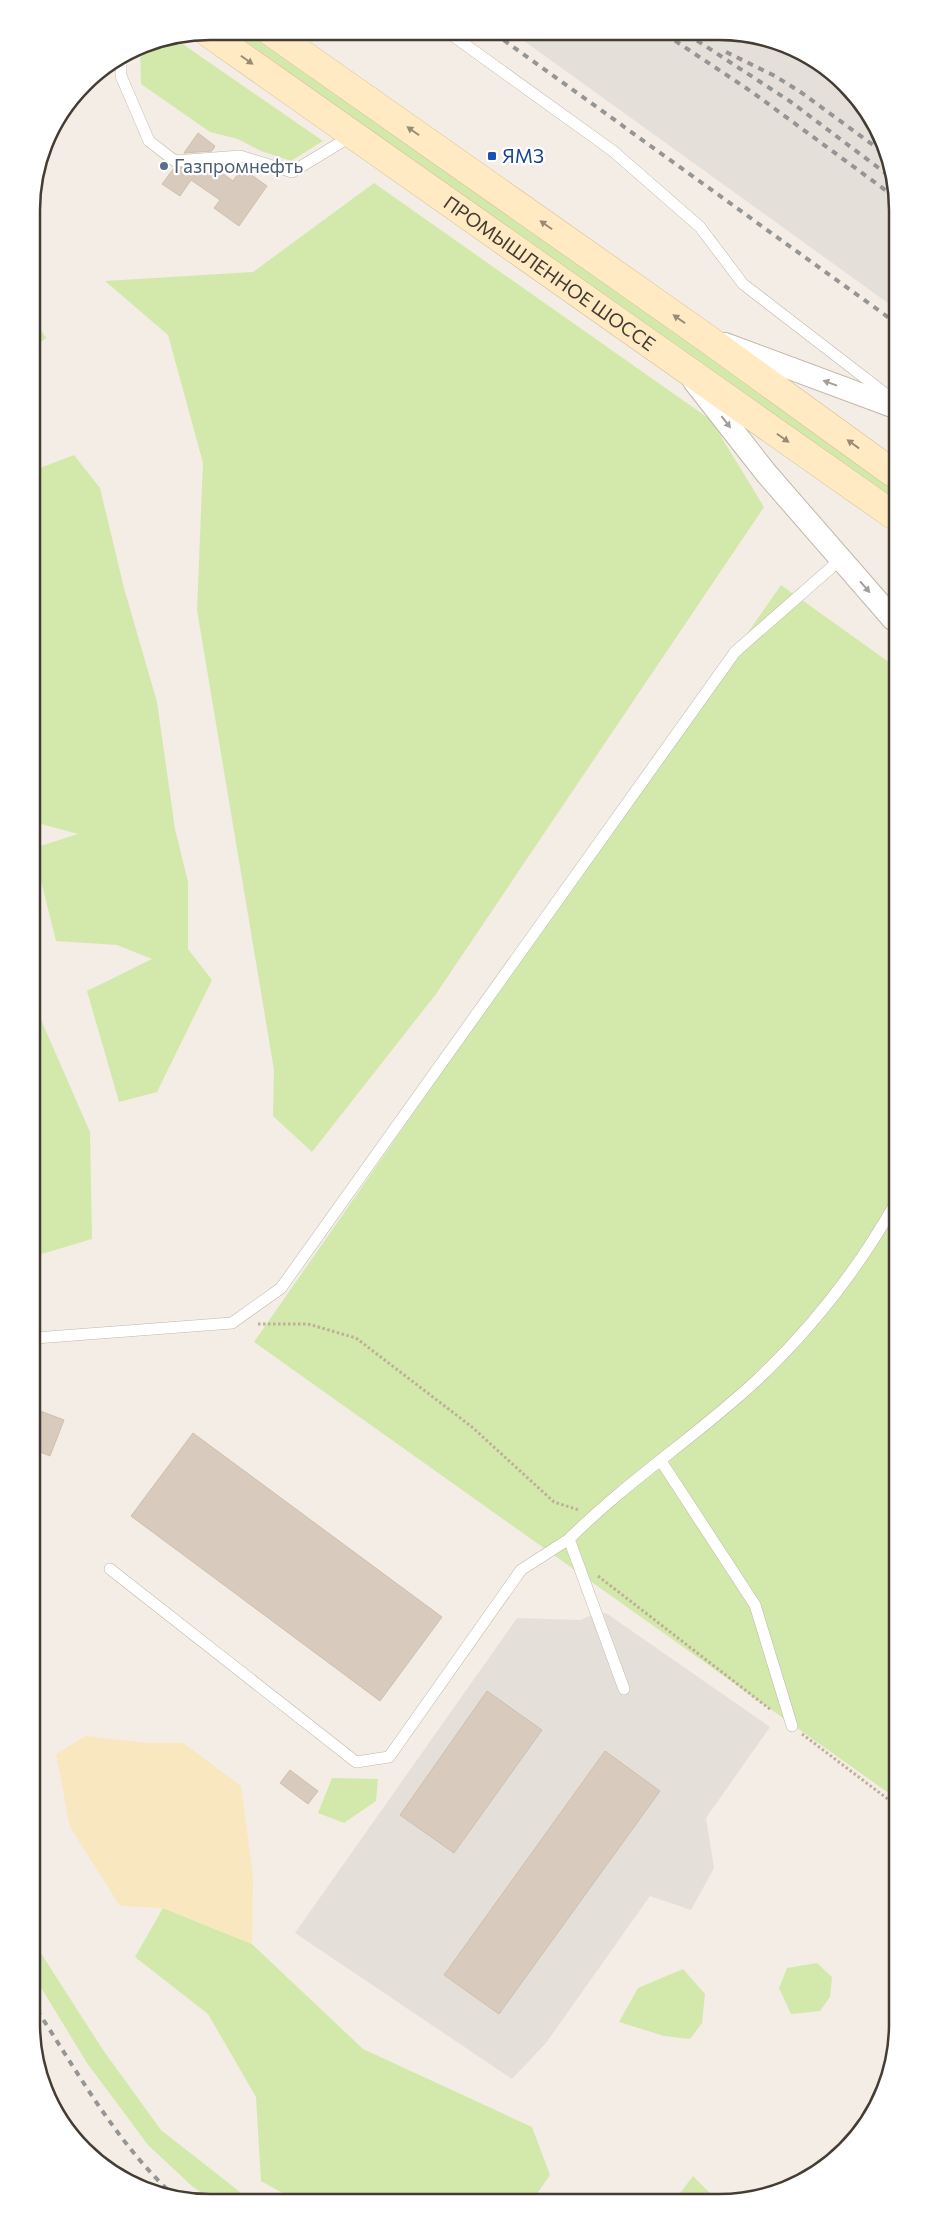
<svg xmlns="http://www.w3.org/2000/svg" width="929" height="2234" viewBox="0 0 929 2234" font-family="Commissioner,sans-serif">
	<rect width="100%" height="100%" fill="#f3ede5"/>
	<path fill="#e5dfda" d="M513,33L754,35L837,76L874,120L892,164V306Z
		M596,1613H606L770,1727L706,1818L714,1868L691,1910L650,1896L546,2043L512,2079L295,1933L517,1618L580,1620Z"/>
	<path fill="#d3e9ac" d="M231,31L251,32L893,485V502Z
		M173,38H174L323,141L291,161L261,151L238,139L210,132L141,84L140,46Z
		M374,183L711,420L764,507L436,994L312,1152L273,1116L274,1070L197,610L203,463L168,335L105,281L253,272Z
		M32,315L46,338L32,349Z
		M74,455L100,488L124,588L157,702L175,829L188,882V949L212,980L157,1092L119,1102L87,991L152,959L117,945L56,941L34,853V848L78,834L34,822L32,471Z
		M781,585L893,665L897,1799L254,1342Z
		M34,993L42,1022L90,1132L92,1239L35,1256Z
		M332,1778L378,1779L376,1801L344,1823L318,1813Z
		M163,1908L252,1944L363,2049L532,2127L550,2175L534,2198L293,2199L261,2181L256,2097L208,2014L135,1957Z
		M37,1947L103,2050L161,2130L249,2199H212L193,2187L148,2145L87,2063L37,1981Z
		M817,1963L832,1977L830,1997L820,2011L791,2014L779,1988L787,1968Z
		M683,1969L705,1994L702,2023L690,2039L664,2036L619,2022L638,1988Z
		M693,2176L711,2194L712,2197H677Z"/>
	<path fill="#f9e7bf" d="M86,1736L147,1743H183L241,1786L253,1877L252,1944L163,1908L120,1906L70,1827L56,1754Z"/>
	<path fill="#d8cbbd" stroke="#d0bfad" d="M198,133L215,146L212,151L184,153Z
		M212,166L233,181L242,168L267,186L239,226L214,208L220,200L191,180L180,196L162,184L174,168Z
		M35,1409L64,1420L50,1456L35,1450Z
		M193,1433L442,1617L380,1701L131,1516Z
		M487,1691L542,1730L454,1853L400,1815Z
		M605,1751L660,1791L499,2014L444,1975Z
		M290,1770L318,1791L308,1804L280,1783Z"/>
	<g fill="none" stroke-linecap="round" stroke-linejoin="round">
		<g stroke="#c1b7aa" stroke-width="12">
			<path id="service" d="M449,33L613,151L700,227L743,284L891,398
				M121,58V76L149,141L175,161L240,156L292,172L353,135
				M35,1338L232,1323L281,1288L735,652L841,559
				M661,1461L755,1605L792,1726
				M110,1569L356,1762L389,1757L521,1570L569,1539
				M624,1689L569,1539C627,1481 697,1436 757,1380C812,1328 858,1269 895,1204"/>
		</g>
		<g stroke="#c1b7aa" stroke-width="24">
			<path id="minor" d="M725,344L892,406
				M694,381L766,473L893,619"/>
		</g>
		<g stroke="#d7bf95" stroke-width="29">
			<g id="secondary">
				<path id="s1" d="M207,32L893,515"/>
				<path d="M271,32L705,337L893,473"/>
			</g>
		</g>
		<path stroke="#c1ae98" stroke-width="3" stroke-dasharray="2.5 2.5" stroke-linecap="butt" d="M258,1324H308L356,1338L472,1427L554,1502L579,1510
			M598,1576L771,1710
			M802,1734L897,1806"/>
		<use href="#service" stroke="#fff" stroke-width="11"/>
		<use href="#minor" stroke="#fff" stroke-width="22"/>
		<use href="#secondary" stroke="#ffeac3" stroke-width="28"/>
		<path stroke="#959595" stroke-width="4" stroke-dasharray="6 6" stroke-linecap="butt" d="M494,33L892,320
			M665,34L752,92L892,195
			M687,34L791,102L892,178
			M726,52L775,76L802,93L888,156
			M37,2010C78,2073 121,2150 178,2199"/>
	</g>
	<defs><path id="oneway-solid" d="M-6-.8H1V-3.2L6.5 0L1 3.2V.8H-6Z" transform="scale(1.25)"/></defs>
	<g fill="#998b74">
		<use href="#oneway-solid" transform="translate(247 60) rotate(35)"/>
		<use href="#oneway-solid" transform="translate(413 131) rotate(-145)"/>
		<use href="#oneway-solid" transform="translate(546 225) rotate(-145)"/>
		<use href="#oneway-solid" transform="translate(679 319) rotate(-145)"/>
		<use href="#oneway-solid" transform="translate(783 438) rotate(35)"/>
		<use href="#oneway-solid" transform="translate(853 444) rotate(-144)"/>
	</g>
	<g fill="#a29e9a">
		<use href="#oneway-solid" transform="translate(830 383) rotate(-160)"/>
		<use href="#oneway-solid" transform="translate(726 422) rotate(52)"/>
		<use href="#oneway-solid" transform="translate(865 587) rotate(49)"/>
	</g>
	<rect fill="#1a4fb4" stroke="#fff" stroke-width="2" x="487" y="151" width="10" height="10" rx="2.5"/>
	<circle fill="#5c6f8a" stroke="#fff" stroke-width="2" cx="164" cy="166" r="5"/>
	<g text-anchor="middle" stroke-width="4.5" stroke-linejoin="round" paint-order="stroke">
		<g font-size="19" fill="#164399" stroke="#fff" text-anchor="start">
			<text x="502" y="163">ЯМЗ</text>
		</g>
		<g font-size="19" fill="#4e5e75" stroke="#fff" text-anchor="start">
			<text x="174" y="173">Газпромнефть</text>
		</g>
		<g font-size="19" fill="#453d34" stroke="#fff">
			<text dy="7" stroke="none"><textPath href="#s1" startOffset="419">ПРОМЫШЛЕННОЕ ШОССЕ</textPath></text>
		</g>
	</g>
	<path d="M0 0H929V2234H0ZM210 40H719A170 170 0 0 1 889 210V2024A170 170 0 0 1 719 2194H210A170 170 0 0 1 40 2024V210A170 170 0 0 1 210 40Z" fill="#fff" fill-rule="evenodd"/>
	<path fill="none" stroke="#453d34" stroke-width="2.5" d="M210 40H719A170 170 0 0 1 889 210V2024A170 170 0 0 1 719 2194H210A170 170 0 0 1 40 2024V210A170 170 0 0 1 210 40Z"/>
</svg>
